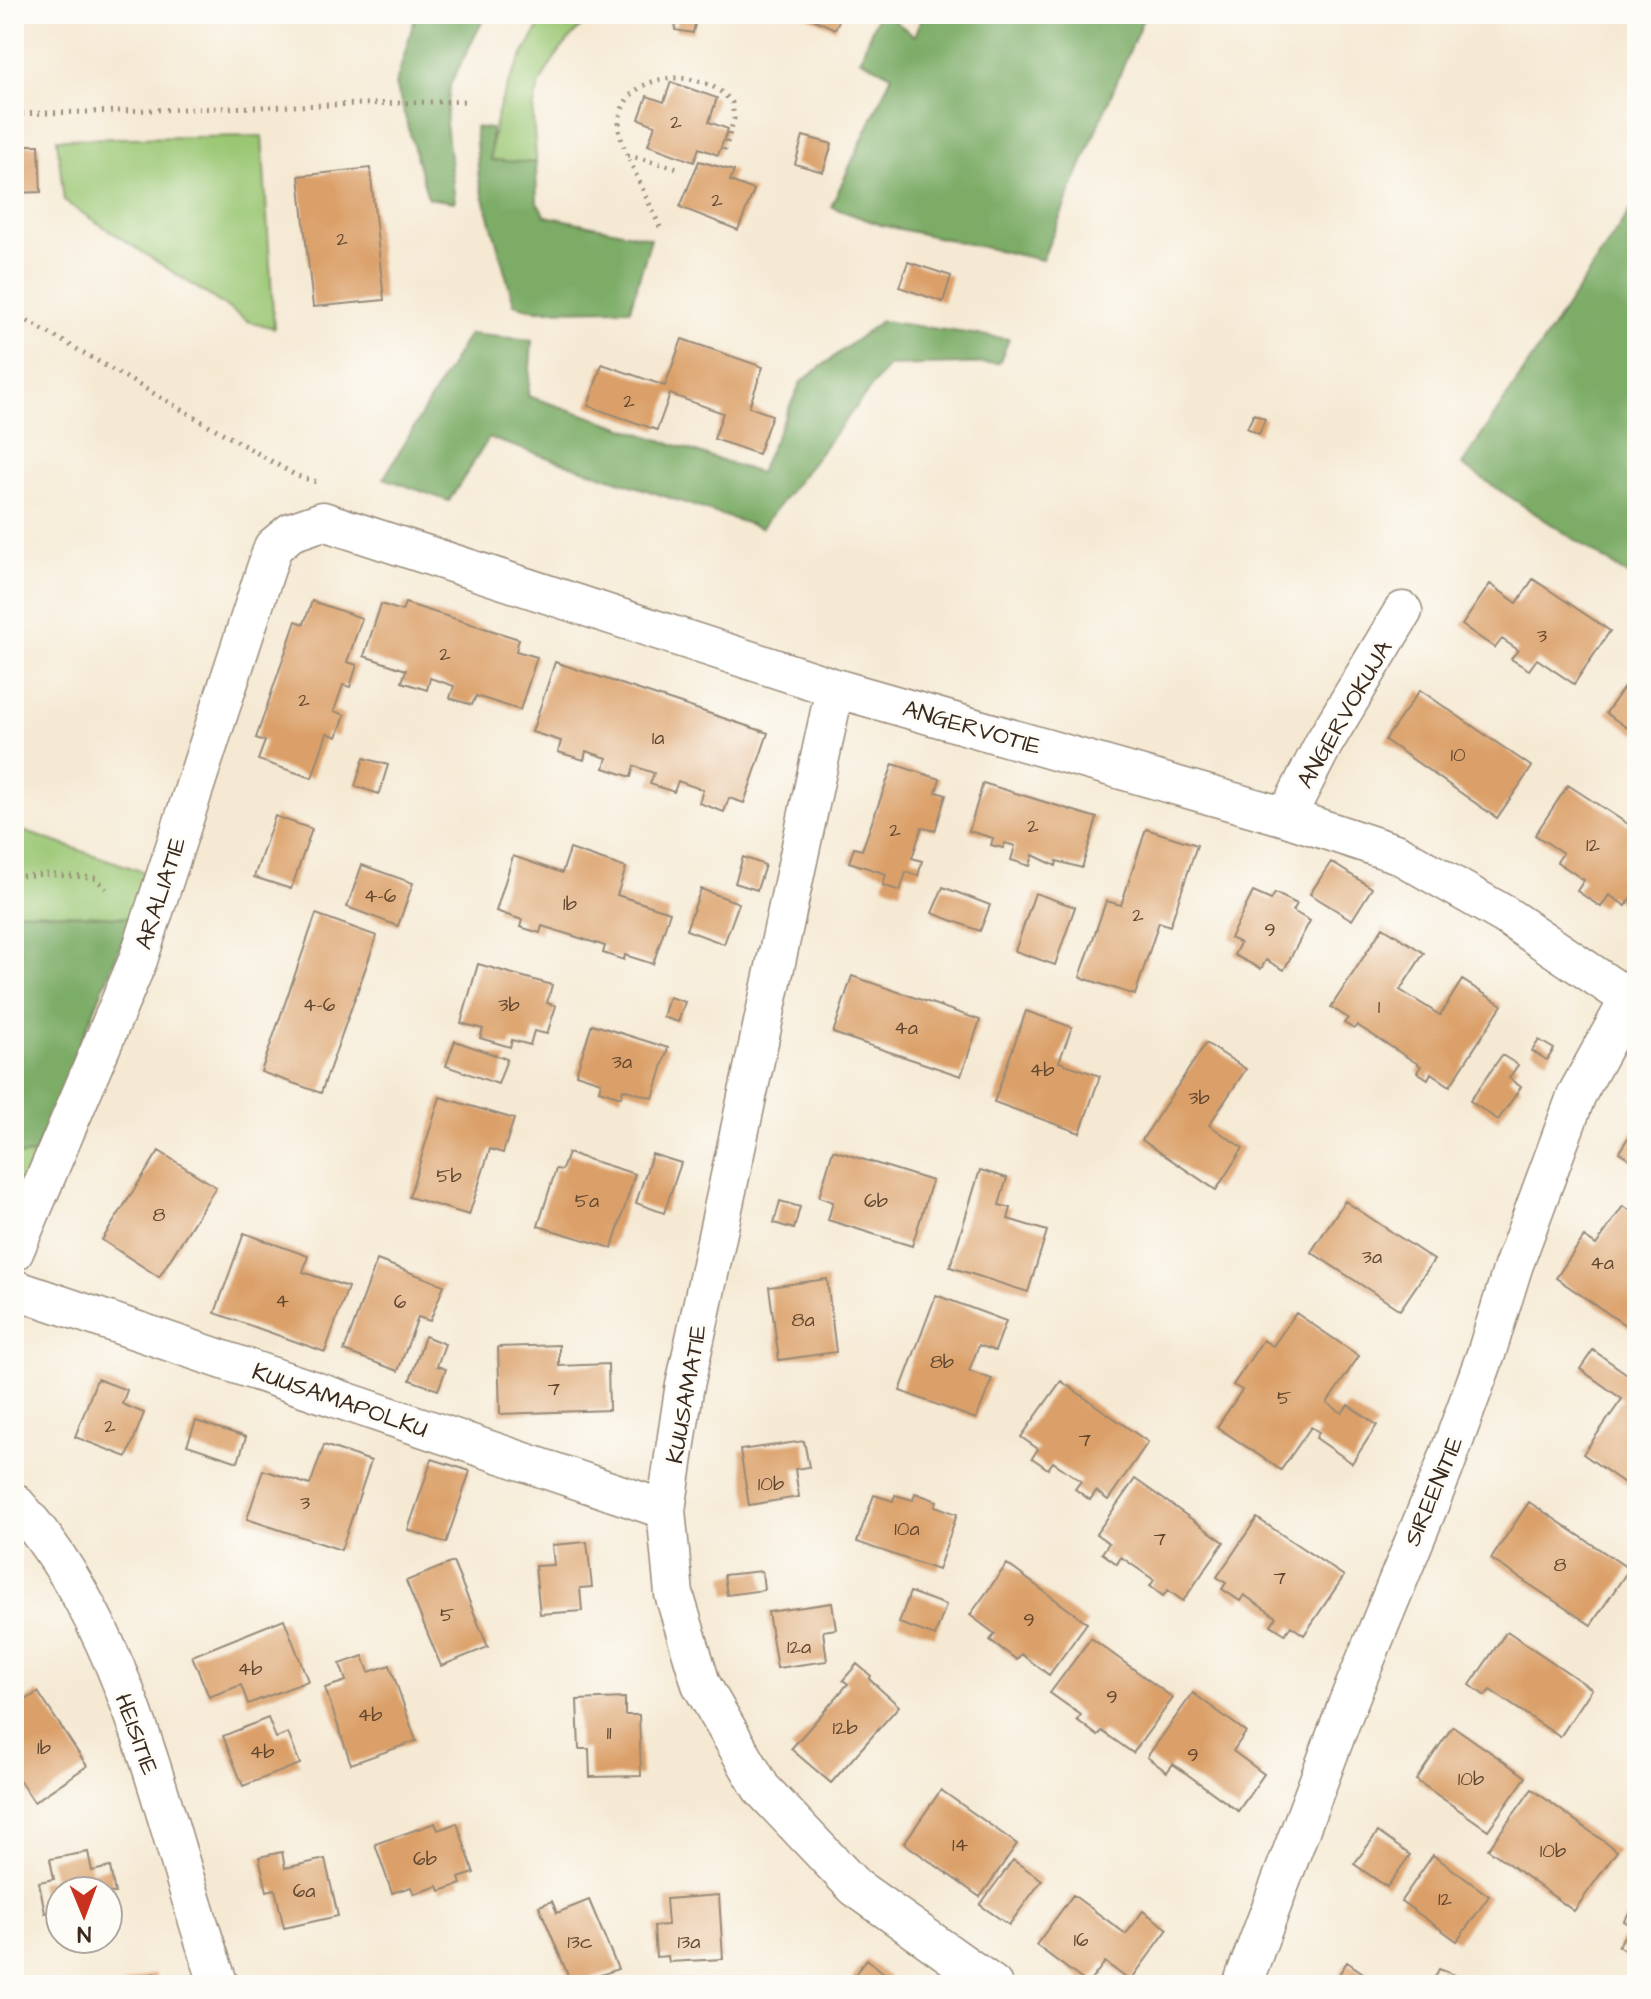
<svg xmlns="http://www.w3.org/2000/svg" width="1651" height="1999" viewBox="0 0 1651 1999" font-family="'Architects Daughter',sans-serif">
	<rect width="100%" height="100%" fill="#fdfcf7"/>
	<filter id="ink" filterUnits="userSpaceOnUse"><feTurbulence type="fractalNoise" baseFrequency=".0125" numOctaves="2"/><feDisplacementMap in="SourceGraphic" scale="16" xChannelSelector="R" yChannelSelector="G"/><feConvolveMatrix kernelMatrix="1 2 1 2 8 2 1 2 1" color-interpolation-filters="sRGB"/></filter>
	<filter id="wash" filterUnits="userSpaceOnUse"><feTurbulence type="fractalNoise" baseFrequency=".006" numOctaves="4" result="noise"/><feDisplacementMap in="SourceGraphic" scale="32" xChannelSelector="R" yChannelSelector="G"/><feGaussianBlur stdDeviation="1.8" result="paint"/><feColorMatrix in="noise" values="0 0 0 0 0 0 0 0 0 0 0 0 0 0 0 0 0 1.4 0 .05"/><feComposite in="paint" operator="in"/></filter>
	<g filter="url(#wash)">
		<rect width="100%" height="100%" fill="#f5e9d3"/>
		<path fill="#9bc774" stroke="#6b7849" stroke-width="2" d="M547,14H593C566,41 533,77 533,118C534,133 536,148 536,163L491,160C491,104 519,61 547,14Z
			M262,136L274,328L248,321L64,201L57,139Z
			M14,828L144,872L132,918L14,911Z
			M35,1154L14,1200V1156Z"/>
		<path fill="#7cac66" stroke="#5c6b42" stroke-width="2" d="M416,14H486L450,85L446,123L455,202L428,198L396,84Z
			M878,14H885L915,36L923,14H1145L1042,260L881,225L831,207L892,75L860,59Z
			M475,127L491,129V160L536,163L537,203L546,216L651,238L630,309L535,310L514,304L479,180Z
			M1637,200V581L1462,465Z
			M881,321L1009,339L999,363L888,366L761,528L489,438L449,501L384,478L469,334L532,340L528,396L759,473L801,382Z
			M14,911L132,918L35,1154L14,1156Z"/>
		<g id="blocks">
			<path fill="#dba069" d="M802,14H842L835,29Z
				M677,16L696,19L693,33L675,30Z
				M671,82L717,98L709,122L728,129L718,155L699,148L694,162L648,145L655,125L639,119L647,96L664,102Z
				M803,136L832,144L823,172L795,164Z
				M14,145H39L41,192L14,193Z
				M699,161L734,171L730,181L754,190L738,230L680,207Z
				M370,168L384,300L313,307L299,176Z
				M908,262L951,276L943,302L899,287Z
				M682,339L763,367L749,407L772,415L758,454L714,439L723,413L670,394L657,430L588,406L602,364L665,386Z
				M1254,414L1265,419L1259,434L1247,428Z
				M1533,579L1610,631L1574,684L1537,659L1529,670L1511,659L1518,650L1502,639L1495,648L1462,625L1490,584L1517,603Z
				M312,601L362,618L347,662L357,665L350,687L343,685L334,711L345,715L337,737L327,733L312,778L258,760L265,741L256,738L296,621L304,624Z
				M405,603L519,639L516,651L537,657L520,710L476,696L472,705L450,698L454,686L430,678L427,690L402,682L406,670L364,656L381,604L402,611Z
				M555,662L768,733L744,803L729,798L724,812L699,803L703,790L678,781L674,792L650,784L654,773L634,766L631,777L604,768L607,758L586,751L584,760L558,752L561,741L532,732Z
				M1637,669V735L1606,713Z
				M1420,690L1532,767L1497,818L1385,740Z
				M364,758L388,765L379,794L355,786Z
				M893,764L940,779L936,792L946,795L935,831L922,827L912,858L922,861L918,876L906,872L900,891L883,885L886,874L849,862L854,848L862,850Z
				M983,783L1097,818L1082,868L1057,861L1056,866L1033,855L1030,866L1011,860L1015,846L1005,843L1003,848L991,845L993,838L969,831Z
				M1568,785L1637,830V889L1626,906L1609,895L1601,907L1577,891L1584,880L1557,862L1563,853L1535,835Z
				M275,816L312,829L291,889L254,877Z
				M1146,829L1197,845L1170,926L1159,922L1135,995L1080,977L1106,901L1121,905Z
				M570,849L626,868L617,895L670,912L653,964L625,955L624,960L603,953L605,946L542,926L540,933L520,927L522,920L496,911L513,856L562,873Z
				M743,857L765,865L757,890L735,883Z
				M1331,862L1372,888L1352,920L1310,894Z
				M362,865L413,883L398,926L347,907Z
				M943,887L990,905L980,931L932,913Z
				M701,889L739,903L724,944L686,930Z
				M1253,892L1271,900L1275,893L1297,904L1293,911L1310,921L1284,970L1266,960L1261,969L1234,955L1240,943L1230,938Z
				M1035,893L1075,907L1055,965L1015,951Z
				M316,914L377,936L321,1093L261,1072Z
				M1383,927L1424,953L1400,990L1440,1015L1462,980L1502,1005L1450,1086L1431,1073L1428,1079L1417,1072L1421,1066L1357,1025L1354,1029L1344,1023L1348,1018L1331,1007Z
				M478,964L552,985L547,1003L556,1006L547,1034L534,1031L530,1045L512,1040L510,1047L480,1038L483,1029L461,1023Z
				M852,976L980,1020L961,1076L833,1033Z
				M669,997L685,1002L678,1022L663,1017Z
				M1026,1011L1072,1027L1059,1062L1100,1076L1080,1133L994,1102Z
				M592,1024L668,1048L653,1098L623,1089L621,1097L599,1090L601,1082L576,1074Z
				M1539,1040L1554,1049L1547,1060L1532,1051Z
				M455,1041L507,1059L498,1084L446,1066Z
				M1206,1043L1246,1069L1209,1125L1243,1148L1216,1190L1142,1140Z
				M1502,1055L1518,1065L1509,1078L1521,1087L1498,1120L1470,1101Z
				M440,1097L514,1119L503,1153L490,1149L469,1215L409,1197Z
				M1637,1124V1164L1619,1152Z
				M833,1150L932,1181L912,1246L828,1220L833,1202L819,1197Z
				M159,1151L216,1187L159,1277L102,1240Z
				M568,1153L635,1174L612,1248L538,1226L556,1169L562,1170Z
				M652,1154L681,1163L664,1213L636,1203Z
				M980,1170L1007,1178L999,1205L1011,1208L1008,1219L1047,1231L1028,1292L950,1267Z
				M780,1201L800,1207L794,1229L774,1223Z
				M1345,1201L1434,1260L1400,1310L1311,1252Z
				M1623,1206L1637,1215V1333L1556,1278L1584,1237L1596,1245Z
				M244,1233L308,1256L303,1272L348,1287L325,1352L215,1313Z
				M377,1260L444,1285L430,1321L418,1317L398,1371L344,1351Z
				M827,1279L836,1352L779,1360L769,1287Z
				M936,1295L1006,1321L995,1351L979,1345L969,1371L992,1379L976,1419L900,1391Z
				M1296,1313L1359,1356L1327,1403L1342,1413L1348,1405L1377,1425L1352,1463L1316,1438L1319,1432L1311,1427L1281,1470L1217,1427L1242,1390L1233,1385L1263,1340L1273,1346Z
				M425,1336L445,1344L437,1366L446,1369L438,1390L410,1380Z
				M559,1345V1366L608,1364L609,1410L500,1414L498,1347Z
				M1593,1350L1637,1381V1492L1583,1454L1622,1399L1580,1369Z
				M97,1379L127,1390L122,1404L144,1413L127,1457L75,1437Z
				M1061,1381L1148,1442L1108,1500L1096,1491L1090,1500L1075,1489L1081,1481L1053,1462L1048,1469L1032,1458L1038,1449L1021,1437Z
				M196,1421L246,1437L238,1462L187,1445Z
				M804,1441L809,1467L795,1469L799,1497L749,1505L740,1450Z
				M324,1445L371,1461L341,1550L247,1519L263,1470L310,1485Z
				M432,1459L470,1471L446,1543L408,1530Z
				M1135,1479L1224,1542L1183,1601L1168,1590L1163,1596L1150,1586L1154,1580L1121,1557L1117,1564L1102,1553L1109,1543L1096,1534Z
				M915,1493L937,1501L935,1506L957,1514L938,1570L857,1542L874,1495L893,1501L895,1495L913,1500Z
				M1529,1502L1629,1569L1591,1625L1491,1559Z
				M1257,1518L1344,1576L1304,1635L1291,1626L1285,1634L1271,1625L1276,1617L1244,1595L1240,1601L1222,1589L1226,1583L1217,1577Z
				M587,1542L592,1587L580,1588L582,1611L540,1614L535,1566L554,1565L552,1545Z
				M453,1562L488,1647L441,1666L406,1581Z
				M1007,1564L1087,1623L1049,1675L1021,1654L1017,1660L990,1640L995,1634L970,1615Z
				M762,1571L764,1590L727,1595L724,1575Z
				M910,1592L946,1605L935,1636L899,1623Z
				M832,1603L836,1629L823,1631L827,1661L777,1668L768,1612Z
				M284,1619L308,1681L248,1704L241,1685L209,1697L192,1656Z
				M1507,1631L1592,1689L1560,1737L1490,1690L1485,1696L1470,1685Z
				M1091,1638L1173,1698L1133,1753L1102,1731L1098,1736L1077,1720L1081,1715L1050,1693Z
				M363,1656L369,1672L390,1665L416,1741L351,1764L325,1688L346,1681L340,1664Z
				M857,1664L871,1676L869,1679L899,1706L831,1783L791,1749L848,1684L843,1680Z
				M38,1692L87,1766L34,1802L14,1772V1728L24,1722L14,1708Z
				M1193,1693L1246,1732L1233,1751L1264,1774L1238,1811L1173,1764L1167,1772L1147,1757Z
				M625,1698V1715H639L641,1776L590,1777L589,1749H579L577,1700Z
				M268,1718L276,1738L288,1733L300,1764L243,1786L223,1736Z
				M1453,1726L1526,1777L1488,1830L1416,1780Z
				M1532,1789L1617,1851L1574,1911L1488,1849Z
				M941,1790L1017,1844L980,1897L904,1843Z
				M435,1823L438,1830L457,1823L474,1873L459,1878L461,1884L440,1891L438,1886L414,1894L411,1887L392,1893L375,1844Z
				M1378,1832L1410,1855L1387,1887L1354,1864Z
				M88,1852L92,1871L110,1867L115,1893L60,1891V1910L45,1913L39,1882L54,1879L50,1859Z
				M282,1852L285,1868L325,1859L338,1916L284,1928L275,1889L267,1891L259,1857Z
				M1433,1855L1489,1896L1457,1941L1401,1901Z
				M1013,1860L1042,1880L1009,1925L980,1905Z
				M719,1895L723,1959L669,1962L668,1956L656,1957L654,1926L668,1925L666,1899Z
				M1073,1895L1126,1934L1143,1911L1168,1929L1130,1981L1105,1962L1088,1984L1036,1945Z
				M589,1900L618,1969L572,1985L539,1906L552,1901L557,1913Z
				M1637,1902V1959L1618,1946L1631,1926L1624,1921Z
				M867,1959L891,1979L887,1985H861L852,1978Z
				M1347,1962L1381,1985H1332Z
				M1439,1969L1455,1975L1450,1985L1433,1981Z
				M155,1973L159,1985H120Z"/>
		</g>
	</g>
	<g filter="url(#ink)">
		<use href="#blocks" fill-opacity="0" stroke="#988a78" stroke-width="2"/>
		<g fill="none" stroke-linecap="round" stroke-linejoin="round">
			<g stroke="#988a78" stroke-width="41">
				<path id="minor" d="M835,688L684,1390L666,1510L674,1594L701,1684L761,1788L855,1887L993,1985
					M1286,817L1324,743L1403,611
					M14,1252L138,960L273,547L291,532L323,521L835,688L1286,817L1398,854L1505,915L1637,1004
					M14,1289L666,1510
					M14,1502C134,1633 161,1823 219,1985
					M1242,1985L1349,1700L1443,1471L1486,1354L1513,1267L1577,1094L1637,985"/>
			</g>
			<path stroke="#988a78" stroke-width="5" stroke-dasharray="2 6" stroke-linecap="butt" d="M14,114L467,101
				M627,155C624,146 618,134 619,124C622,68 706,66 732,103L734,119L723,156
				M660,227L627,155L677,168
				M14,313L297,476L317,482
				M14,877L45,874L96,878L106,889"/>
			<use href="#minor" stroke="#fff" stroke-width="38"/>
		</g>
	</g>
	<g text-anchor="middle" stroke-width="6" stroke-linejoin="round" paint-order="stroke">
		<g font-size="20" fill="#634831">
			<text x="676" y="128">2</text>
			<text x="717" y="206">2</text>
			<text x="342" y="245">2</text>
			<text x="629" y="407">2</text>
			<text x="1542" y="642">3</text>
			<text x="445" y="660">2</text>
			<text x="304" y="706">2</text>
			<text x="658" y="744">1a</text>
			<text x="1458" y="761">10</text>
			<text x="1033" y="832">2</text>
			<text x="895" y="836">2</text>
			<text x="1593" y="851">12</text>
			<text x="380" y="902">4-6</text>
			<text x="570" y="910">1b</text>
			<text x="1138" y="921">2</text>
			<text x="1270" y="936">9</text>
			<text x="319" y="1011">4-6</text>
			<text x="509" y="1011">3b</text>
			<text x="1379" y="1013">1</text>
			<text x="906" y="1034">4a</text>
			<text x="622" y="1068">3a</text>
			<text x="1042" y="1076">4b</text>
			<text x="1199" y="1104">3b</text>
			<text x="449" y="1182">5b</text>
			<text x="587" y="1207">5a</text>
			<text x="876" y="1207">6b</text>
			<text x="159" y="1221">8</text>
			<text x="1372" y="1263">3a</text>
			<text x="1602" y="1269">4a</text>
			<text x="282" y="1307">4</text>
			<text x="400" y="1308">6</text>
			<text x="803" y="1326">8a</text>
			<text x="942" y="1368">8b</text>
			<text x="554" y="1395">7</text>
			<text x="1284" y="1404">5</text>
			<text x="110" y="1432">2</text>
			<text x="1085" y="1446">7</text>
			<text x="771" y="1490">10b</text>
			<text x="305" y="1509">3</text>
			<text x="907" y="1535">10a</text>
			<text x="1160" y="1545">7</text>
			<text x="1560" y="1571">8</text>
			<text x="1280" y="1584">7</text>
			<text x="447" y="1621">5</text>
			<text x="1029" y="1626">9</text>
			<text x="799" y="1653">12a</text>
			<text x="250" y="1675">4b</text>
			<text x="1112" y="1703">9</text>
			<text x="370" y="1721">4b</text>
			<text x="845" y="1734">12b</text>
			<text x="609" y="1739">11</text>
			<text x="44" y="1754">1b</text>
			<text x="262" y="1758">4b</text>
			<text x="1193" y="1761">9</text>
			<text x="1471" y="1785">10b</text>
			<text x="960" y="1851">14</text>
			<text x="1553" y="1857">10b</text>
			<text x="425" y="1865">6b</text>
			<text x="304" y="1897">6a</text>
			<text x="1445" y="1905">12</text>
			<text x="1081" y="1946">16</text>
			<text x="580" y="1948">13c</text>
			<text x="689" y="1948">13a</text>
		</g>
		<g font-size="24" fill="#3b2a1e" stroke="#fdfcf7">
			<text transform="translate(1344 714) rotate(-60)" y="8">ANGERVOKUJA</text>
			<text transform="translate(972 727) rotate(16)" y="8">ANGERVOTIE</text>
			<text transform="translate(160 893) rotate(-72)" y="8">ARALIATIE</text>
			<text transform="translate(686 1394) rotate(-80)" y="8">KUUSAMATIE</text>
			<text transform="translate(340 1400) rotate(19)" y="8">KUUSAMAPOLKU</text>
			<text transform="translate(1433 1491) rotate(-67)" y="8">SIREENITIE</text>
			<text transform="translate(137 1734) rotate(70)" y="8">HEISITIE</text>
		</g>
	</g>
	<rect width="1651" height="1999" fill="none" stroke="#fdfcf7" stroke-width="48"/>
	<g transform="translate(84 1915) rotate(179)"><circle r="38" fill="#fdfcf7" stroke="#afa8a0" stroke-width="2"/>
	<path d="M0-6L14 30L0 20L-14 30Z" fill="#c8321e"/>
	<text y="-12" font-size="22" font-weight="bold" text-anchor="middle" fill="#3b2a1e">N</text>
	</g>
</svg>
